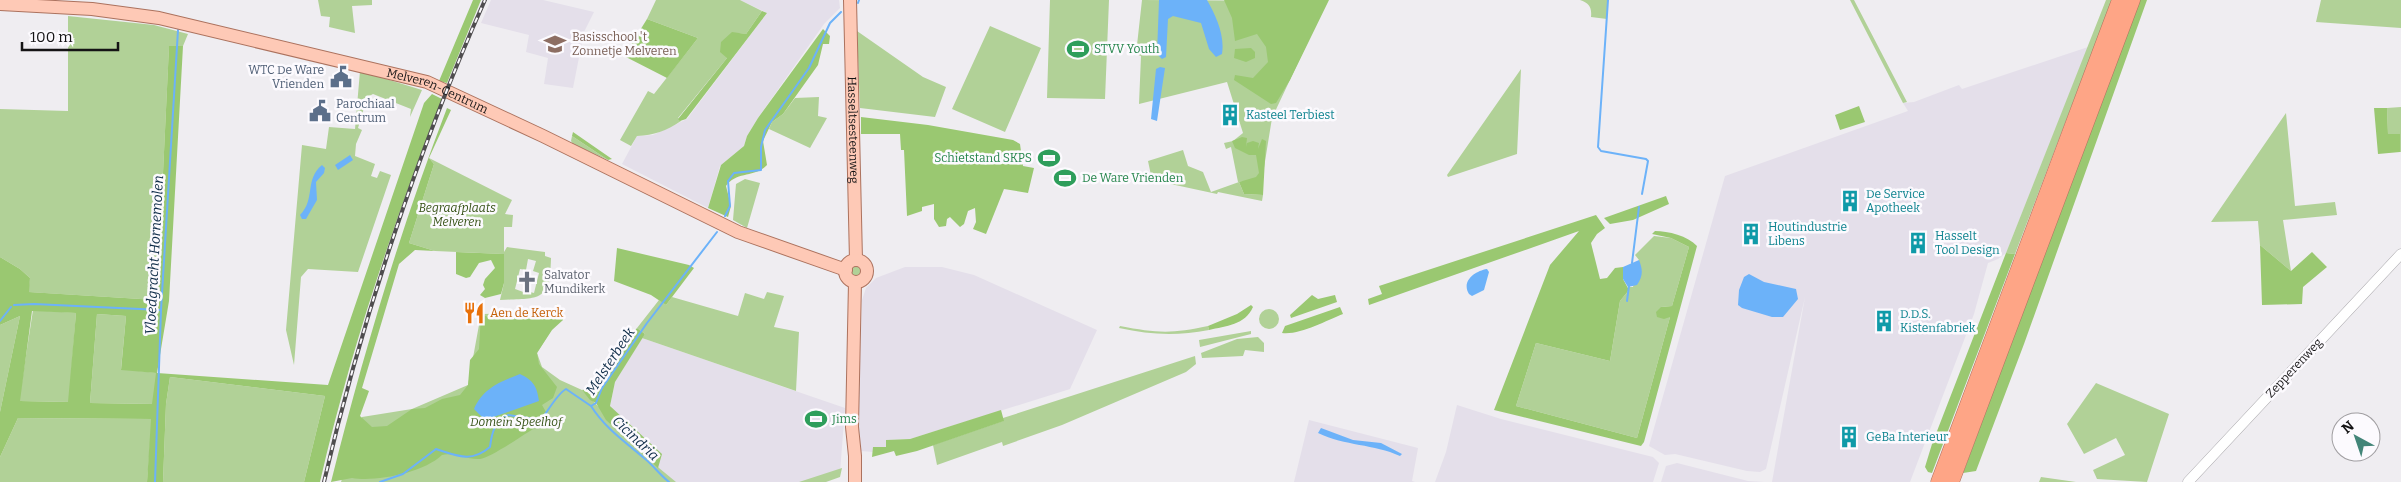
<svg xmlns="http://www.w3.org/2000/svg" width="2401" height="482" viewBox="0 0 2401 482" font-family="Bitter,serif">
	<rect width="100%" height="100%" fill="#efedf1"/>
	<path fill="#e4dfea" d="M491,0H543L594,12L584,32L573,88L544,84L548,58L526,52L529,35L481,23Z
		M740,0H839L840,8L824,24L758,118L747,136L744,146L720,166L708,208L622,164L637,136L653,135L687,119L767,13Z
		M2088,47L2006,253L1998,259L1988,263L1974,314L1910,482H1772L1805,297L1766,469L1760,472L1747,471L1675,454L1665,455L1649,446L1725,176L1908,111L1903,103L1914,102L1959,85L1962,89Z
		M905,267H942L974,275L1097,330L1070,389L910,439L887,440L886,447L873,452L861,451L858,422L862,300L866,288L876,278Z
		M642,338L845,408L840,472L813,482H672L658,468L610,406L615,382Z
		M1457,405L1501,419L1653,457L1659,463L1653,482H1435L1446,452Z
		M1309,420L1418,448L1412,481L1415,482H1294Z
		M1677,463L1748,481L1764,482H1661L1666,466Z"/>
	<path fill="#b1d197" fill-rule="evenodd" d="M318,0H372V5L352,6L355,33L329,27L330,17L321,16Z
		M656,0H740L762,11L746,34L735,33L727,58L678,118L681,121C666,131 654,135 637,136L631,146L620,140L648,91L654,94L698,38L647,19Z
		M1050,0H1109L1105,99L1047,98Z
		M1142,0L1327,1L1272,118L1262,180L1238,182L1231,147L1226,149L1224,143L1233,141L1243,133L1227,82L1139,104L1141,56L1136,54Z
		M1580,0H1608L1607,19L1591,17C1592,7 1589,3 1580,0Z
		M1850,0H1854L1907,102L1903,103Z
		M2106,0H2112L2015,254L2006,253Z
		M2321,0H2401V28L2316,22Z
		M68,16L154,25L188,34L183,46L169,47L157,300L28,292L30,278L20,269L0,257V109L68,111Z
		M990,26L1041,48L1005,132L952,109Z
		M857,31L923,77L946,87L935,117L860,108Z
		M1521,69L1517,154L1448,177L1447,175Z
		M360,71L422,90L410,117L411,109L373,94L361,100L360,107L364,108L358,128L362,130L356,144L355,156L375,164L371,176L377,178L380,171L391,175L358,272L308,269L301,277L294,365L286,330L302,145L326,149L329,127L355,129Z
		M819,97L818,116L827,118L810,148L769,129L772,122L783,114L795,98Z
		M2401,107V152H2400L2388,135L2387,108Z
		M2286,113L2295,206L2335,202L2337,215L2283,220L2291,271L2260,245L2258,221L2211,222Z
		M572,136L608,160L573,144L571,141Z
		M1183,150L1188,166L1203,172L1211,192L1239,182L1244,194L1263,195L1262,201L1218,192L1217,194L1152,180L1148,161Z
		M429,158L512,200L505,214L513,215L512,227H504V252L507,247L545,252V256L551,258C550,303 539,298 500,300L504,283L503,254L435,251L409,243L434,164ZM528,259L536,261L533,271L539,273L534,293L530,292L529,294L515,289L520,269L526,270Z
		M745,179L760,183L747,228L733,220L736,184Z
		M1654,236L1671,238L1689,247L1672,306L1661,307L1670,317L1637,438L1516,406L1536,343L1610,361L1620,301L1629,290L1628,287H1633L1639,260L1635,255Z
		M850.5 271a5.5 5.5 0 1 1 11 0a5.5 5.5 0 1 1-11 0Z
		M767,292L784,296L774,327L799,332L796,391L642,338L645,334L637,328L659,300L666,305L672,297L738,316L745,293L764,299Z
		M556,304L562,313L537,353L542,367L560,380L582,390L659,468L676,482H341L362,417L412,409L468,385L481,314L554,313Z
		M1259 319a10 10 0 1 1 20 0a10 10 0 1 1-20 0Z
		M33,310L76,313L69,402L19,401Z
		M97,314L126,316L121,369L157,373L153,404L90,403Z
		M20,316L0,412V325Z
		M1120,326C1156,333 1172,334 1208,326L1209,330C1177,336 1151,335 1119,328Z
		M1251,331V334L1200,347L1199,340Z
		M1258,337L1264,343V352L1245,350L1243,356L1202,358L1201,353L1237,339Z
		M1195,356L1196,364L1186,372L1062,425L1003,446L1002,442L937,465L933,445L1003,421V418Z
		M170,377L325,396L304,482H163L166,404Z
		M2096,383L2169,414L2147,482L2097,479L2093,470L2125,455L2116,438L2084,454L2067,424Z
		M18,418L152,419L147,482H0V457Z
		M842,468L840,477L826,482H799Z
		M2041,477L2076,482H2039Z"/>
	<path fill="#9ac871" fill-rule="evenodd" d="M473,0H481L447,83L439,81Z
		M1224,0H1329L1290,80L1276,103L1271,104L1234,80L1235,75L1253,78L1268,62L1266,47L1257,34L1235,41L1232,18Z
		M2140,0H2147L2024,344L1976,471L1963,473L2081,154Z
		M762,11L767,13L686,119L680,121L678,119L727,58L720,52L721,42L732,32L746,34Z
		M647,19L698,38L667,78L624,56Z
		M823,29L830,36L829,44H823L818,65L783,114L772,122L763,141L767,165C755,178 736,171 726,186L731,206L728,217L708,208L721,165L744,146L747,136L758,118Z
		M169,46H183L169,301L157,373L328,385L424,103L432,94L442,99C393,224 350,351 320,482H304L325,396L170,377L166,404L163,482H147L151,419L18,418L0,457V412L20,316L0,325V257L20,269L30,278L29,292L157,300ZM32,311L76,313L68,402L20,401ZM97,314L126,316L121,370L156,373L152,404L90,403Z
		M1251,48L1255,52V58L1246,62L1234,58L1235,49Z
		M1859,106L1865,122L1840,130L1835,115Z
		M447,108L451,110L429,158L434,164L409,243L435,251L415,250L399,264L362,388L369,391L360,416L372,427L387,426L412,409L425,408L442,399L460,395L468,385L470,360L479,349L481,314C496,323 536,318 554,318L556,309L563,310V320L552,330L537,353L539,364L557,387L553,398L542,405L546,412L541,416L544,422C532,429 491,458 480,459C467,460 454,452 442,455C423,473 376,482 352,478L331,482C363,355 400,230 447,108Z
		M2374,108H2387L2388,134H2400V152L2378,154Z
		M861,117L928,125L1013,140L1020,144L1023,166L1034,168L1028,193L1004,189L986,234L973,229L976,222L975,208L968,211L964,224L960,227L950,217L947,219L946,226L939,227L934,219V204L922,207V211L907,216L904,150H901L900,134H861Z
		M573,132L612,159L608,160L572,136Z
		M1242,137L1247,138L1246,147L1247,143L1253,141L1259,143L1258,149L1262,139L1266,141L1263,195L1244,194L1239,182L1256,177L1259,173L1256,155H1249L1235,148L1232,141Z
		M1666,196L1669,204L1633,220L1610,224L1604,218Z
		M1596,215L1605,228L1597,234L1591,243L1600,279L1607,278L1615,268L1623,267V279L1629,290L1620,301L1610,361L1536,343L1516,406L1637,438L1670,317L1664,319L1657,317L1656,312L1661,307L1672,306L1689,247L1671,238L1652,234L1655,231C1668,231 1688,236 1697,246L1644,442L1641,446L1494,410L1550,265L1579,231L1369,305L1368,299L1382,294L1379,286Z
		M2260,245L2291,271L2312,252L2327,267L2303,287L2302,304L2262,305Z
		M617,248L689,265L694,268L666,305L651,295L614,281Z
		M456,252L504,254V283L501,294L485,298L480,295L485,289L483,285L485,279L495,268L491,260L479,263L470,277L466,278L456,274Z
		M2006,253L2015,254L1932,473L1928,472L1925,467L1932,444Z
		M1312,295L1318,299L1335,295L1337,302L1291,318L1290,315Z
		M1251,305L1253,307C1245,325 1226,326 1209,330L1208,326L1237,314Z
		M1340,307L1343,314C1325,321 1301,335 1282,333L1285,326Z
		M637,328L645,334L615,382L610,406L662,454L658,468L606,420L596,403L590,400L582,390L590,388Z
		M1001,410L1004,421L917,451L896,456L894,451L872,457L873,447H886V440L910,439Z"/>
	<path fill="#6cb2f9" d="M1159,0H1207C1216,16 1225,35 1222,54L1216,57L1209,49L1201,23L1173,16L1168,19L1166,57L1162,59L1157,54Z
		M1160,67L1165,68L1157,121L1151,119L1156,69Z
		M350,155L353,160L338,170L335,165Z
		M322,165L325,168L324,173L316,182L317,200L306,219H302L300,215C316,199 304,180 322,165Z
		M1639,260C1643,270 1643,276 1637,285L1628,287L1623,279V267Z
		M1487,269L1489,272L1484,290L1472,296L1469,294C1461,281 1475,271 1487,269Z
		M1749,274L1764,282L1796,289L1798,299L1783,317H1772L1742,308L1738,305L1739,290L1744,277Z
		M520,374C533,380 537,386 539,401L485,420L474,409C483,388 500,382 520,374Z
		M1321,428L1353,440L1381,443L1402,454L1400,456C1374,444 1345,446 1318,433Z"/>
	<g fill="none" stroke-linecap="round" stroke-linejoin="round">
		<path stroke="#6cb2f9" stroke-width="2" d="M1608,0L1598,147L1601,151L1646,159L1648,161L1642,194
			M858,3L859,0
			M725,216L730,206L728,181L734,173L761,170V147L765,130L809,68L830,23L841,12
			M1632,263L1639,207
			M1627,301L1629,286
			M14,305L34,304L161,310
			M0,321L11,307
			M591,406C605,428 624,441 644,458C653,465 660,475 669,482
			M155,482L161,310L178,30
			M380,482L403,474L436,449C458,456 471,463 490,447C492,431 494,424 508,415L541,420C548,411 557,394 566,389L591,406L596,403L602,388L647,323L717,232"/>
		<g stroke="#adabaf" stroke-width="11">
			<path id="minor" d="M2188,482L2401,254"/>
		</g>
		<g stroke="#ac725e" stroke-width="14">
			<g id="major">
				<path id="s1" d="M850,0L856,260"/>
				<path id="s2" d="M0,4L92,9L159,18L427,82L543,136L738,232L846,270"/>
				<circle cx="856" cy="271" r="11"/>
				<path d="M855,482V456L852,427L855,282"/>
			</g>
		</g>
		<g stroke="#ac725e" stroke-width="15">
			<path id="highway" d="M1938,482L2119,0
				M1952,482L2133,0"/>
		</g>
		<use href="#minor" stroke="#fff" stroke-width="10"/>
		<use href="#major" stroke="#fec9b6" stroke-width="12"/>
		<use href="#highway" stroke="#fea586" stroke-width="14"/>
		<g stroke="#4f4d4f" stroke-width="4">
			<path id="rail" d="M324,482C361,322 418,150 485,0"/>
		</g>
		<use href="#rail" stroke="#fcfafe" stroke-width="2" stroke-dasharray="5.5" stroke-linecap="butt"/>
	</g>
	<defs>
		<g id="school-bare" transform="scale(1.725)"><path d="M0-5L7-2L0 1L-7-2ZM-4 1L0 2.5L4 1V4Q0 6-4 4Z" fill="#8d6e63" stroke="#fcfafe" stroke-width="2.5" paint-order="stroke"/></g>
		<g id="stadium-bare" transform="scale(1.725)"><path d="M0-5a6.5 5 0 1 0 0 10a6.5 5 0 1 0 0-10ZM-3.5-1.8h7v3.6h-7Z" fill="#2e9e5b" stroke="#fcfafe" stroke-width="2.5" paint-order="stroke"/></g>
		<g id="civic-bare" transform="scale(1.725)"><path d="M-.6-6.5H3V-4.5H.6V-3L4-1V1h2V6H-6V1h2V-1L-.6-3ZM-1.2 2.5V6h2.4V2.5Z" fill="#5c6f8a" stroke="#fcfafe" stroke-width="2.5" paint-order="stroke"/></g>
		<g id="building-bare" transform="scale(1.725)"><path d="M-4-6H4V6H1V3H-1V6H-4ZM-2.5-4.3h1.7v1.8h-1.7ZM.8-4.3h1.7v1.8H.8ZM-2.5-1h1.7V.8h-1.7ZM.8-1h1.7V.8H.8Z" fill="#0f9aa8" stroke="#fcfafe" stroke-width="2.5" paint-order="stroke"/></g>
		<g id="church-bare" transform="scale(1.725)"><path d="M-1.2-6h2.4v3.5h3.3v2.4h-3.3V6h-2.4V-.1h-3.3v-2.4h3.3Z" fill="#6b7280" stroke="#fcfafe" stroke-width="2.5" paint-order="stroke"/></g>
		<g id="restaurant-bare" transform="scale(1.725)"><path d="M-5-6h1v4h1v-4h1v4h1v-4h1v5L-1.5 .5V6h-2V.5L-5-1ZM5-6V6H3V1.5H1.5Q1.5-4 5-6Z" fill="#e8710a" stroke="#fcfafe" stroke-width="2.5" paint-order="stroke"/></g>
	</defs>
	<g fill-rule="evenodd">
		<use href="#school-bare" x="555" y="44"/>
		<use href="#stadium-bare" x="1078" y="49"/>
		<use href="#civic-bare" x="341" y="77"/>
		<use href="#civic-bare" x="320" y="111"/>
		<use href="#building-bare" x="1230" y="115"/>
		<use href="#stadium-bare" x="1049" y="158"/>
		<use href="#stadium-bare" x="1065" y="178"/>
		<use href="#building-bare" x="1850" y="201"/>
		<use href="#building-bare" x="1751" y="234"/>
		<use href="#building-bare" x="1918" y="243"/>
		<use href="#church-bare" x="527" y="282"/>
		<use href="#restaurant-bare" x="474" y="313"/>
		<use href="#building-bare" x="1884" y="321"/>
		<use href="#stadium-bare" x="816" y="419"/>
		<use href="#building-bare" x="1849" y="437"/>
	</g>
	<g text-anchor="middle" stroke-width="5" stroke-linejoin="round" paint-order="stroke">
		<g font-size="12" fill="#785e54" stroke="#fcfafe" text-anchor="start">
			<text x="572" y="41">Basisschool 't<tspan x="572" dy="14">Zonnetje Melveren</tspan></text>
		</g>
		<g font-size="12" fill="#27864d" stroke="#fcfafe" text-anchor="start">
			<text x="1094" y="53">STVV Youth</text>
			<text x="1032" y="162" text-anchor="end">Schietstand SKPS</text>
			<text x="1082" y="182">De Ware Vrienden</text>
			<text x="832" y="423">Jims</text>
		</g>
		<g font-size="12" fill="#4e5e75" stroke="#fcfafe" text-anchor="end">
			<text x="324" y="74">WTC De Ware<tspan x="324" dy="14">Vrienden</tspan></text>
			<text x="336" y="108" text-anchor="start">Parochiaal<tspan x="336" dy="14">Centrum</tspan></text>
		</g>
		<g font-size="12" fill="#151415" stroke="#fcfafe">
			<text dy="4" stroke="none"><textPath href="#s2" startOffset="448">Melveren-Centrum</textPath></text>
			<text dy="4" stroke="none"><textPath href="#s1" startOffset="130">Hasseltsesteenweg</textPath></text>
			<text transform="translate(2294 368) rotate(-47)" y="4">Zepperenweg</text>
		</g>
		<g font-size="12" fill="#0d838f" stroke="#fcfafe" text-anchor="start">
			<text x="1246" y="119">Kasteel Terbiest</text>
			<text x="1866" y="198">De Service<tspan x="1866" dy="14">Apotheek</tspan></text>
			<text x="1768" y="231">Houtindustrie<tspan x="1768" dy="14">Libens</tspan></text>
			<text x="1935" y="240">Hasselt<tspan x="1935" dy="14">Tool Design</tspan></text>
			<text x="1900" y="318">D.D.S.<tspan x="1900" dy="14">Kistenfabriek</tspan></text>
			<text x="1866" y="441">GeBa Interieur</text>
		</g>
		<g font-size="12" font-style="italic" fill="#355115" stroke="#fcfafe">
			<text x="457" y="212">Begraafplaats<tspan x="457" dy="14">Melveren</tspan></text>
			<text x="516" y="426">Domein Speelhof</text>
		</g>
		<g font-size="12" fill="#5b616d" stroke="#fcfafe" text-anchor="start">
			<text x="544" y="279">Salvator<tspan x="544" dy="14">Mundikerk</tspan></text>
		</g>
		<g font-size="12" fill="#c56008" stroke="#fcfafe" text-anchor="start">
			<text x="490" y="317">Aen de Kerck</text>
		</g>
		<g font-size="14" font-style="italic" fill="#0e2c48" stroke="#fcfafe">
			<text transform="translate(154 255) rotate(-87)" y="5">Vloedgracht Hornemolen</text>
			<text transform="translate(610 361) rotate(-57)" y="5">Melsterbeek</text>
			<text transform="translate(636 438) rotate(43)" y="5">Cicindria</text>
		</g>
	</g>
	<g transform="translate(2356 437) rotate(320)"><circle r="24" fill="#fcfafe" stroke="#a09ea1"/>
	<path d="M0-4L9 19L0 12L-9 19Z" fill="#428578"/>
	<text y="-8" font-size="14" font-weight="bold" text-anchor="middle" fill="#151415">N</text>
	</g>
	<path d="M22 42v8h96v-8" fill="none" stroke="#151415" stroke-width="2.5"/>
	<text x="30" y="42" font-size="15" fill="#151415" stroke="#fcfafe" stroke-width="4" paint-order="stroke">100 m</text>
</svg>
